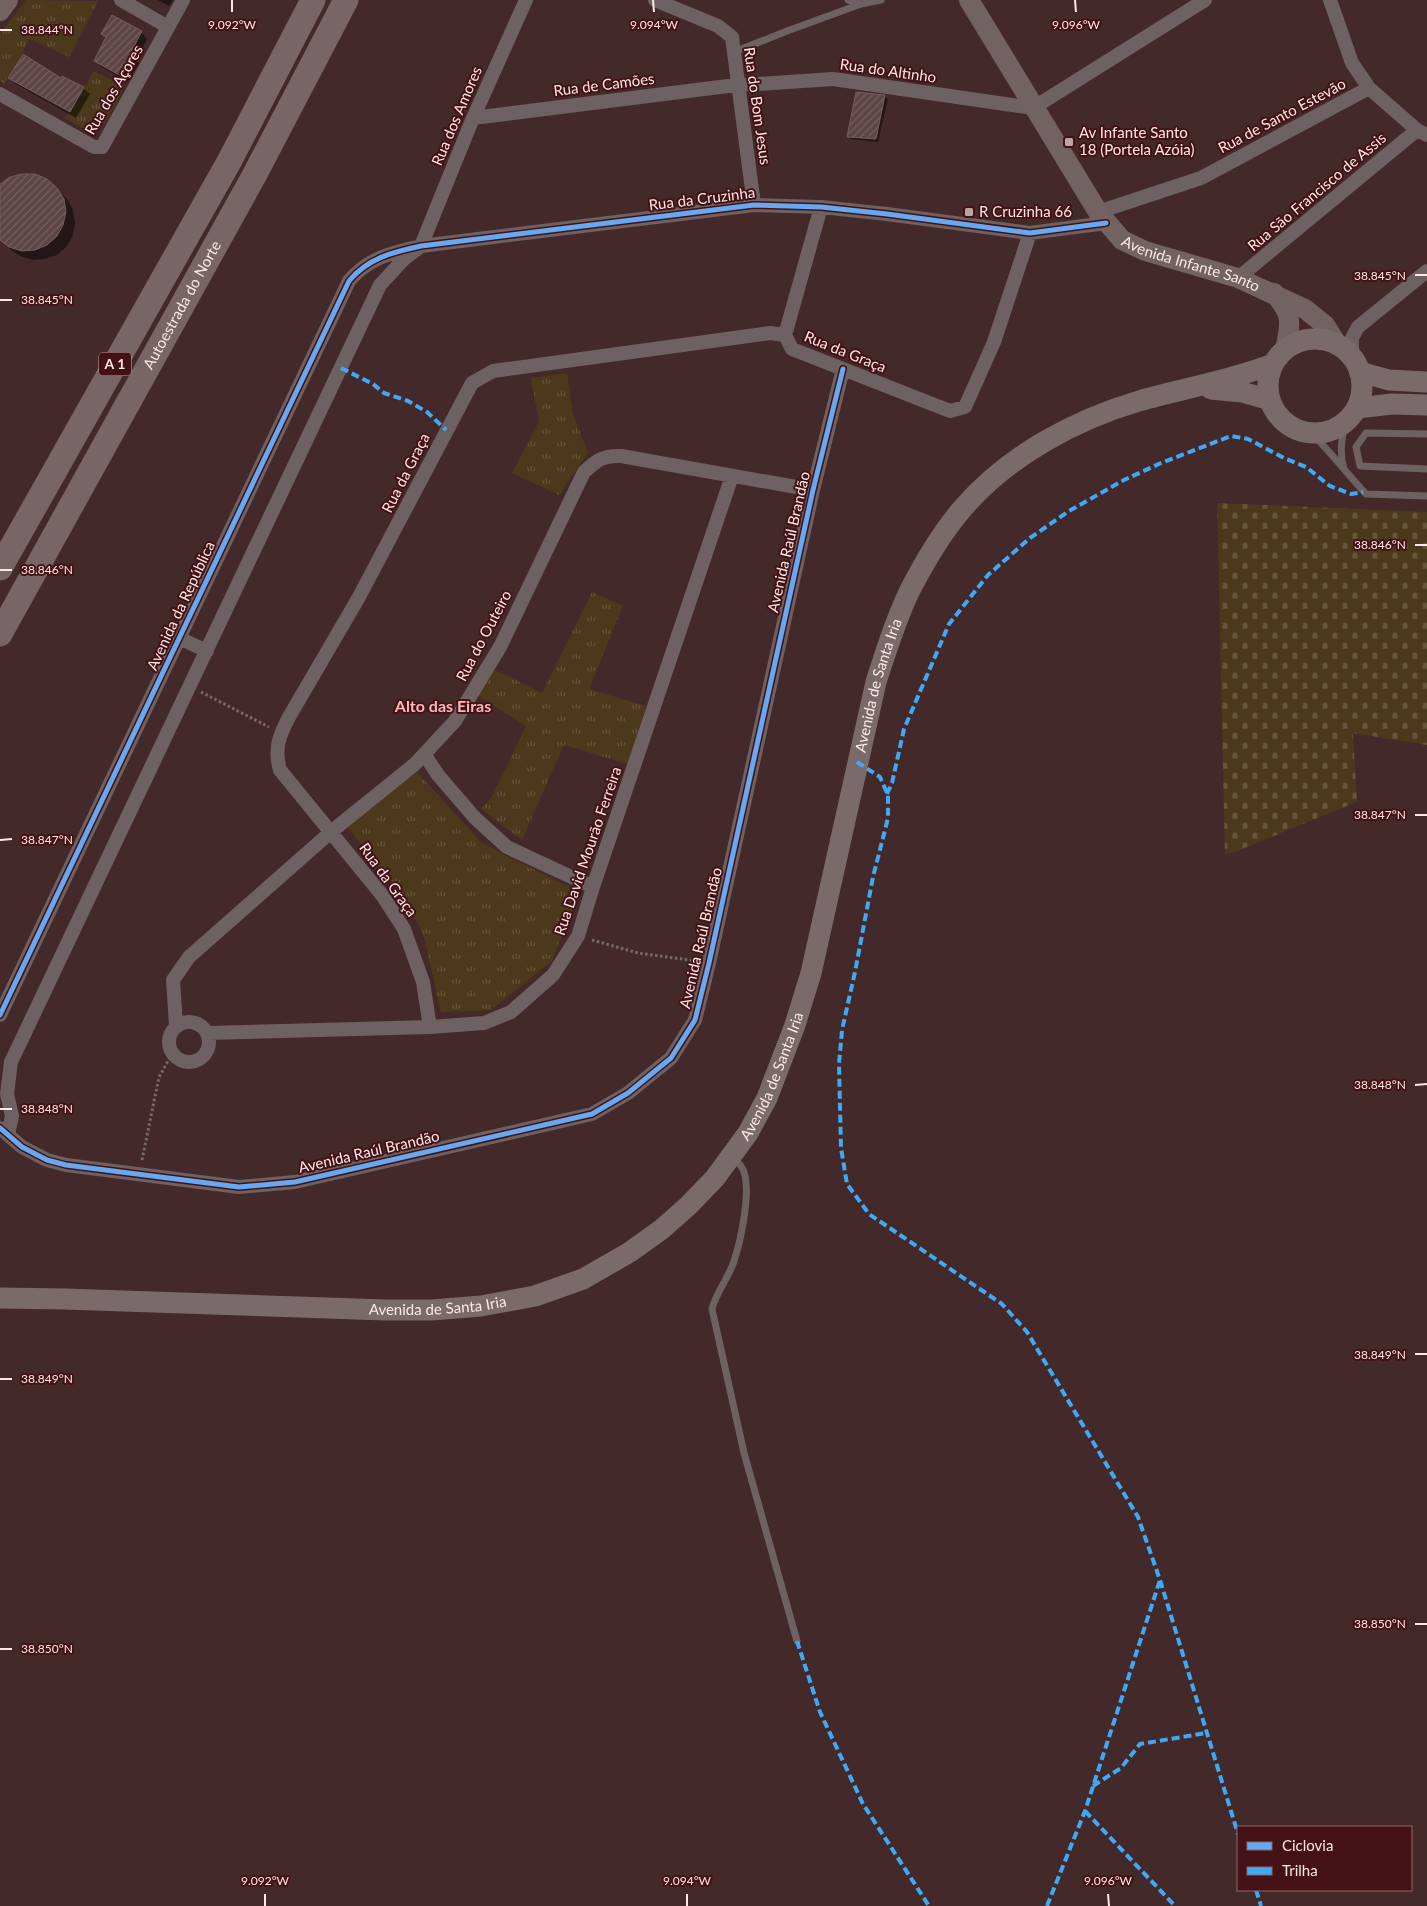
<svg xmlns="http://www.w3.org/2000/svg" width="1427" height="1906" viewBox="0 0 1427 1906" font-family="Lato,sans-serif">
	<defs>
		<pattern id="grass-tufts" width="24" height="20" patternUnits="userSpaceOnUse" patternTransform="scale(1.25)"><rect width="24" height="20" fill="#4c381a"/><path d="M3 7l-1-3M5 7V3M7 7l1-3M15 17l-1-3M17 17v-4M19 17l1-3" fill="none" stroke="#67553b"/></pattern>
		<pattern id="cemetery-stones" width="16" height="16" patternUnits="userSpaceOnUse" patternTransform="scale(1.25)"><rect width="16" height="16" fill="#4c381a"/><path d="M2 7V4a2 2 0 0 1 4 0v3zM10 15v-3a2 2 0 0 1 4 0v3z" fill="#67553b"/></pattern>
		<pattern id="building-hatch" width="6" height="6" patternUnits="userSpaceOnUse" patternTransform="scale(1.25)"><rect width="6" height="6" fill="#5d4445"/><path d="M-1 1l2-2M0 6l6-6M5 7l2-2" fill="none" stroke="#755f60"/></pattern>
	</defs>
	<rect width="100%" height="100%" fill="#44292a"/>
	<path fill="url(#grass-tufts)" d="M26,0L98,1L69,57L30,39L4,84L0,81V34Z
		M94,71L124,87C119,98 105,130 94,131C85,132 73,122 65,118Z
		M567,373L573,414L588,453L559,495L512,473L539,422L531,378Z
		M592,592L623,606L589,689L646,706L628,764L564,745L522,840L481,809L492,797L526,726L477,695L493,669L542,693Z
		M417,772L481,842L501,853L570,887L578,894L552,961L491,1010L441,1012L424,937L410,908L346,825Z"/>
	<path fill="url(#cemetery-stones)" d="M1217,503L1427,512V745L1353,733L1357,802L1225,856Z"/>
	<path fill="#0007" d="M158,0H173L169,6Z
		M141,32L147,39L136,61L139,63L128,82L102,67L95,61L107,39L103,34Z
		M10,78L62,80L83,88L90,94L76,118L16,84Z
		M857,94L885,97L888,99L878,142L851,139L848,136Z
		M0,185L56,189L67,199L73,210L75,223L73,235L67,246L57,255L45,259L33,260L20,256L11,250L0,239Z"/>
	<path fill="url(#building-hatch)" stroke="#745d5d" d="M112,15L142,31L130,54L133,56L121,76L94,61L106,37L101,34Z
		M23,54L61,78L62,76L84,87L70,112L8,78Z
		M856,92L885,95L876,139L847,137Z
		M22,174H35L47,179L57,188L64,199L66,212L63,225L57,236L47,245L35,250L22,251L9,247L0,240V184L10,177Z"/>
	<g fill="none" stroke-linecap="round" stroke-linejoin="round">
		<path stroke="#776a6a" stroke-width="3" stroke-dasharray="2.5 2.5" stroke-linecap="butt" d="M201,692L269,727
			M592,940L638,953L696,961
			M142,1160L159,1077L172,1054"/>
		<path stroke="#6e6161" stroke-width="7" d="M848,0L861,4L881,0
			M734,52L787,31L861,4
			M1311,433C1331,452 1347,474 1366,494L1427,496
			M1427,434L1366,433L1356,447L1360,466L1427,469
			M1344,469C1339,453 1342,438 1345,422
			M733,1158C735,1161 739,1163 741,1166C754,1184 740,1244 733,1264C727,1280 716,1293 712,1309L744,1453L797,1641"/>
		<path stroke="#6e6161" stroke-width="14" d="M121,0L168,27
			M655,0L718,26L732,37L754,205
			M1330,0L1352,63L1369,88L1417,130L1427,135
			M0,94L94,147H102L183,0
			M473,118L728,86L833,79L1033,108L1205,0
			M1098,212L1201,178L1369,88
			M1238,278L1417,130
			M785,335L821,207
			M1352,356V338L1358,327L1427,271
			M179,638L207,651
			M424,754L438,775L475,818L507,847L593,887
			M0,1015L349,281C368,258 393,252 421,246L754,205L821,207L887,214L1030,233L1106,223
			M169 1042a20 20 0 1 1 40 0a20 20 0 1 1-40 0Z
			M176,1025L173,980L189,957L332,831L415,764L455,721L500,647L584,472C597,460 604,455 621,456L813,490
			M430,1027L423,982L404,929L382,895L280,770C274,749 279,736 289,717L359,597L472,383L493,371L770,333L785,335L792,349L950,411L965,407L994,342L1030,233
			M207,1033L430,1027L484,1023L511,1012L553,975L578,936L593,887L732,476
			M0,1128L22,1147L47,1160L66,1165L239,1187L295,1182L592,1114L628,1093L671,1058L695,1020L709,963L813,490L843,369
			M8,1134L12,1116L7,1094L11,1062L380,285L404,259L421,246L473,118L526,0"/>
		<g stroke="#736262" stroke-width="20">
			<path id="s1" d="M969,0L1098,212L1122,240L1145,251L1238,278L1305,309L1325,325L1337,344"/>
			<path d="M0,11L8,0"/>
			<path d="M1274,293C1293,315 1291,322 1285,350"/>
		</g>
		<g stroke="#7b6a6a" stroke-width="21">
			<circle cx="1315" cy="386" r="47"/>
			<path d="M1360,372L1389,380L1427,382"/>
			<path d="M1211,389L1242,392L1270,400"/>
			<path d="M1357,408L1392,404L1427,405"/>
			<path id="s2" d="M0,1298L65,1299L386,1310H432L481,1306L535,1296L583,1279L630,1252L662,1229L689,1205L715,1178L748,1133L767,1098L795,1025L811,973L876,682C886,651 896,619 910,590C925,561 942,532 963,508C1008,456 1074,420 1139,401C1184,388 1229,381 1273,364"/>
		</g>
		<g stroke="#7a6566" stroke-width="25">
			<path d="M0,568L230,160L313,0"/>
			<path id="s3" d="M0,634L255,174L346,0"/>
		</g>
		<path stroke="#3fa9f5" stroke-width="4" stroke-dasharray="8 4" stroke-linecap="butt" d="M341,368L373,384L384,393L408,401L427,412L446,430
			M857,762L880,777L888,795V818L873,877L855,972L842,1030L839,1064L841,1148L847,1184L869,1214L1002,1304L1027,1332L1138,1517L1160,1580L1238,1834
			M887,794L892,783L904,729L949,624L988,575L1030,538L1069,511L1124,480L1161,463L1231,436L1248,439L1284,458L1306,467L1330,486L1351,494L1363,492
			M797,1641L820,1712L863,1804L929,1906
			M1093,1786L1121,1768L1140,1744L1206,1733
			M1085,1811L1175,1906
			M1256,1890L1261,1906
			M1047,1906L1085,1811L1160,1580"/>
		<g stroke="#441216" stroke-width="8">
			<path id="cycleway" d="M0,1015L349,281C368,258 393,252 421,246L754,205L821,207L887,214L1030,233L1106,223
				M0,1128L22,1147L47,1160L66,1165L239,1187L295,1182L592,1114L628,1093L671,1058L695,1020L709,963L813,490L843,369"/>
		</g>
		<use href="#cycleway" stroke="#66a8f1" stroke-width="5"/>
	</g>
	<path fill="none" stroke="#fde7e7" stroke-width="2" d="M232,0V12M653,0L654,12M1075,0L1076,12M0,30H12M1415,275H1427M0,300H12M1415,545H1427M0,570H12M1415,815H1427M0,840L12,839M1415,1085L1427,1084M0,1109H12M1415,1354H1427M0,1379H12M1415,1624H1427M0,1649H12M265,1894V1906M687,1894V1906M1108,1894L1109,1906"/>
	<g fill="#bca4a5" stroke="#441216" stroke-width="2">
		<rect x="1064" y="137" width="10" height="10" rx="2.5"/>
		<rect x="964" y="207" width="10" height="10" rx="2.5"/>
	</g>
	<g text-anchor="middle" stroke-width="4" stroke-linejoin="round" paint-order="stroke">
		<rect fill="#441216" stroke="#c6a7a8" stroke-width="1" x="99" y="352.5" width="32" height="23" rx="4"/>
		<g font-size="14" font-weight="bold" fill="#fde7e7">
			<text x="115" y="369">A 1</text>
		</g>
		<g font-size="15" fill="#fde7e7" stroke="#441216">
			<text transform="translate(888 71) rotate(8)" y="5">Rua do Altinho</text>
			<text transform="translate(604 85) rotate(-7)" y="5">Rua de Camões</text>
			<text transform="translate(114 90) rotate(-60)" y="5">Rua dos Açores</text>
			<text transform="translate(757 106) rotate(82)" y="5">Rua do Bom Jesus</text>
			<text transform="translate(457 116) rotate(-67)" y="5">Rua dos Amores</text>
			<text transform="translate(1282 116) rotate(-28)" y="5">Rua de Santo Estevão</text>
			<text transform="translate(1317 192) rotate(-40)" y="5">Rua São Francisco de Assis</text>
			<text transform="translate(702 199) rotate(-7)" y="5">Rua da Cruzinha</text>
			<text dy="5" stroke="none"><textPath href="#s1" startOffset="358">Avenida Infante Santo</textPath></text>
			<text dy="5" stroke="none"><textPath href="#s3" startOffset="376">Autoestrada do Norte</textPath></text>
			<text transform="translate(845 352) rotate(22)" y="5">Rua da Graça</text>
			<text transform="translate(406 473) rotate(-63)" y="5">Rua da Graça</text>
			<text transform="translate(789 542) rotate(-77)" y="5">Avenida Raúl Brandão</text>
			<text transform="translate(181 606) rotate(-65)" y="5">Avenida da República</text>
			<text transform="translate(484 636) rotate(-62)" y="5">Rua do Outeiro</text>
			<text dy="5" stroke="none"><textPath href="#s2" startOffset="1278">Avenida de Santa Iria</textPath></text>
			<text transform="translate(588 851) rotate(-71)" y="5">Rua David Mourão Ferreira</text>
			<text transform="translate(388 880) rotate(54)" y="5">Rua da Graça</text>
			<text transform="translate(701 938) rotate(-77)" y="5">Avenida Raúl Brandão</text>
			<text dy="5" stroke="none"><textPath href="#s2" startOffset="872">Avenida de Santa Iria</textPath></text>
			<text transform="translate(369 1152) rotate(-13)" y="5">Avenida Raúl Brandão</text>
			<text dy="5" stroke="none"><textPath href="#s2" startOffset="438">Avenida de Santa Iria</textPath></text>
		</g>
		<g font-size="15" fill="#fde7e7" stroke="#441216" text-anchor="start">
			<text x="1079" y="138">Av Infante Santo<tspan x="1079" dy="17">18 (Portela Azóia)</tspan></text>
			<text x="979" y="217">R Cruzinha 66</text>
		</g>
		<g font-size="16" font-weight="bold" fill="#fab8b7" stroke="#441216">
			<text x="443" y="712">Alto das Eiras</text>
		</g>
	</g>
	<g font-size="12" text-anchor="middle" fill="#fde7e7" stroke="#441216" stroke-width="4" stroke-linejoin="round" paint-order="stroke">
		<text x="232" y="29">9.092°W</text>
		<text x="654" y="29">9.094°W</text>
		<text x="1076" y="29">9.096°W</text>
		<text x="47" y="34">38.844°N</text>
		<text x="1380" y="280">38.845°N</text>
		<text x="47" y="304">38.845°N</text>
		<text x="1380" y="549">38.846°N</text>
		<text x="47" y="574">38.846°N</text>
		<text x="1380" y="819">38.847°N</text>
		<text x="47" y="844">38.847°N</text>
		<text x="1380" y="1089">38.848°N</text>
		<text x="47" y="1113">38.848°N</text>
		<text x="1380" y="1359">38.849°N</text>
		<text x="47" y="1383">38.849°N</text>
		<text x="1380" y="1628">38.850°N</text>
		<text x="47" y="1653">38.850°N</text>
		<text x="265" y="1885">9.092°W</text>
		<text x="687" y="1885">9.094°W</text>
		<text x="1108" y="1885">9.096°W</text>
	</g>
	<rect x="1237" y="1826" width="175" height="65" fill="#441216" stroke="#8e676a"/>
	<rect x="1247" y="1842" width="25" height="8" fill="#66a8f1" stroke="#8e676a"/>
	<text x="1282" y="1851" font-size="15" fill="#fde7e7">Ciclovia</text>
	<rect x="1247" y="1867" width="25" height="8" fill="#3fa9f5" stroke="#8e676a"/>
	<text x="1282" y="1876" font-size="15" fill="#fde7e7">Trilha</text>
</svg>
